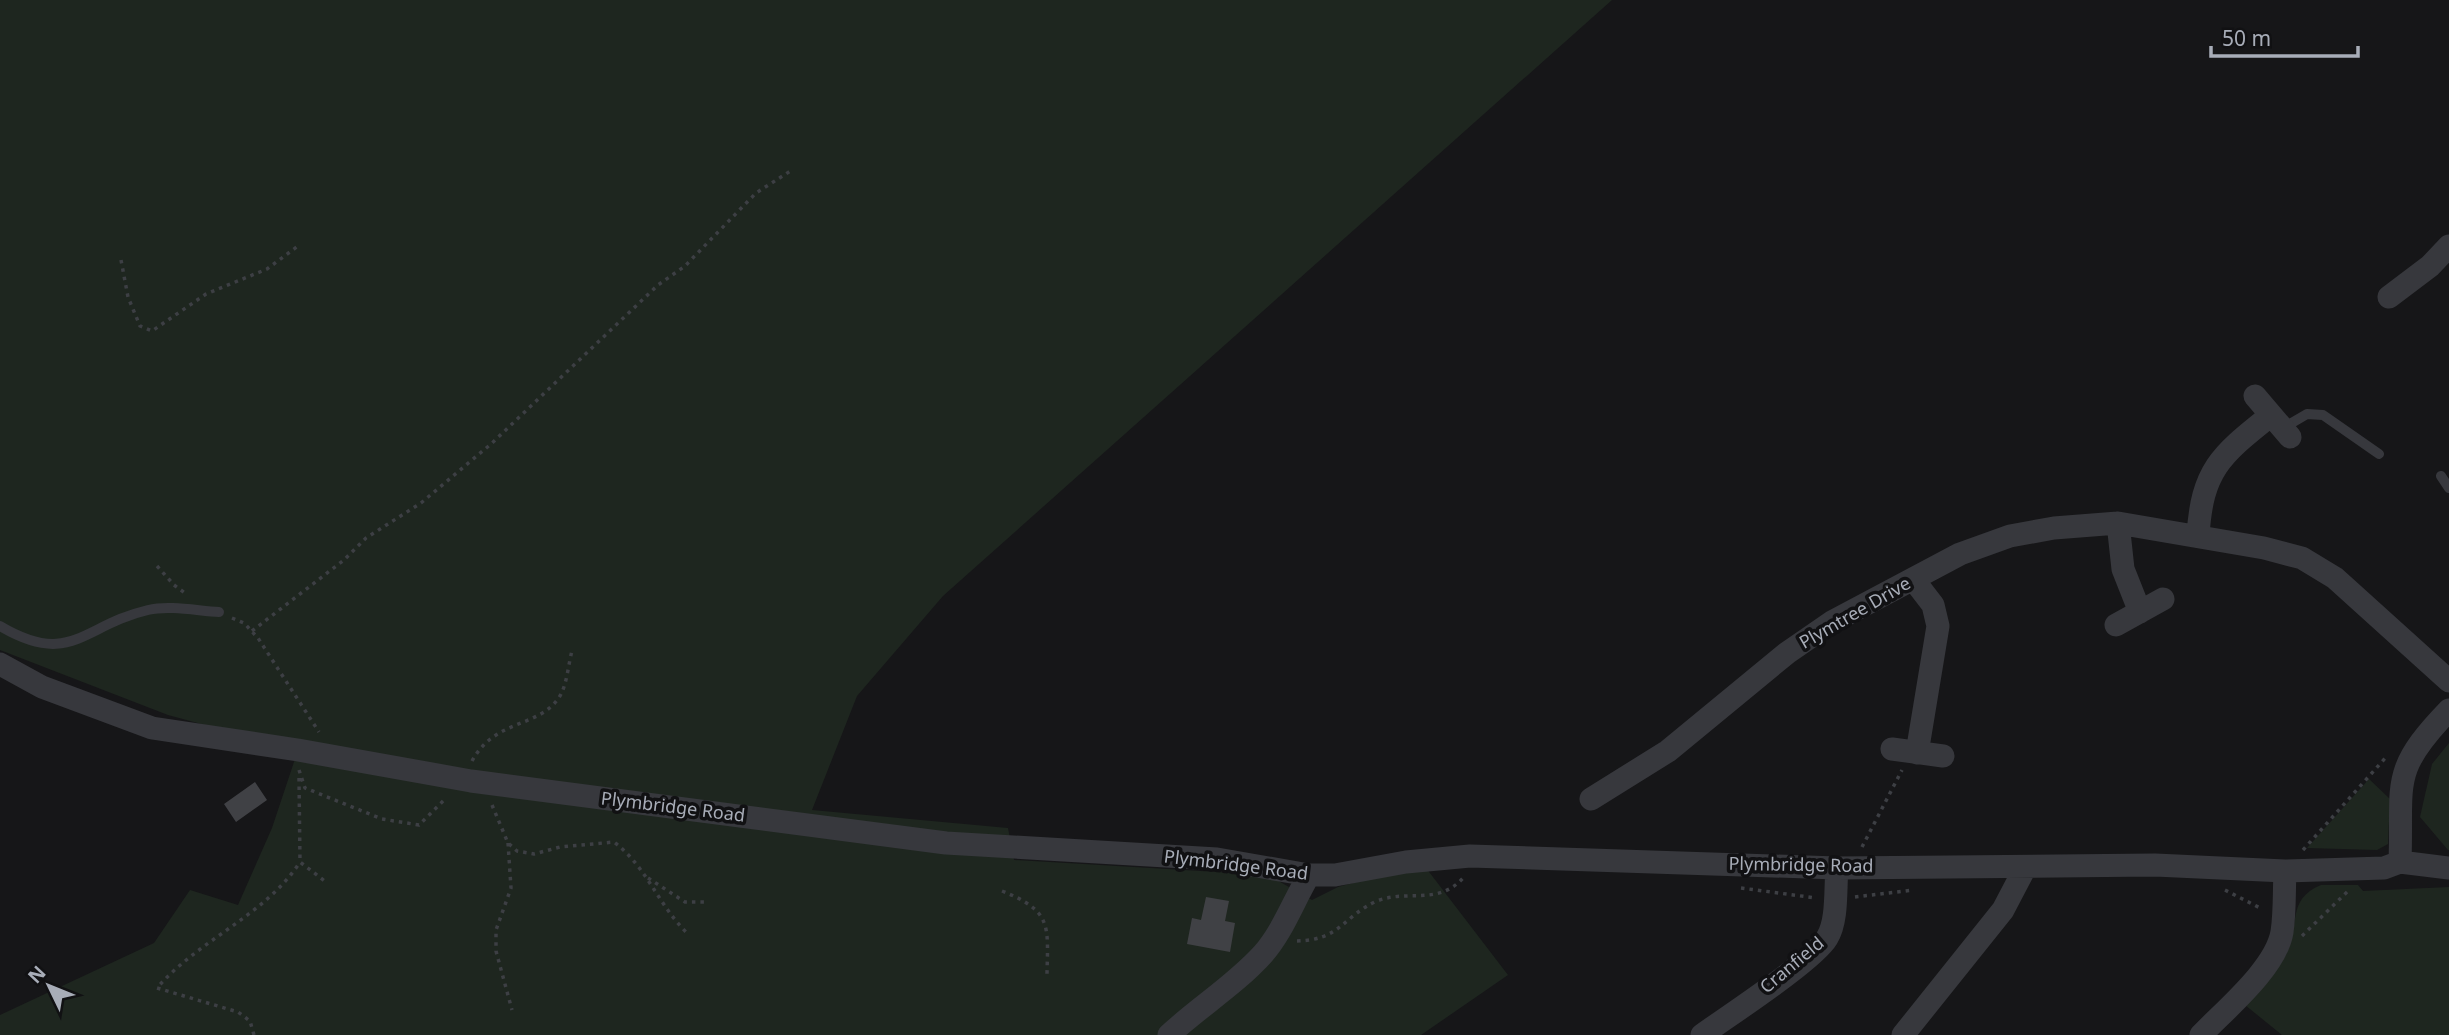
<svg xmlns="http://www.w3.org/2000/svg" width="2449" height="1035" viewBox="0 0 2449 1035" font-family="'Noto Sans',sans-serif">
	<rect width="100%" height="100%" fill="#161618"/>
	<path fill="#1e261f" d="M0,0H1612L943,596L857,696L812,810L1008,828L1014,860L1268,875L1312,900L1338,887L1423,864L1508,975L1421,1035H0V1015L154,943L190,890L238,905L272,828L298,750L168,715L0,650Z
		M2449,743V850H2448L2420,817L2432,764Z
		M2369,779L2390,799L2388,844L2377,850L2307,848Z
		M2321,885H2358L2363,891L2449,887V1035H2282L2245,1005C2257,990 2274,975 2284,958C2302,929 2284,900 2321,885Z"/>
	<path fill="#404145" d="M255,782L267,800L236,822L224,804Z
		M1206,897L1229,901L1225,921L1235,923L1230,952L1187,944L1192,918L1201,920Z"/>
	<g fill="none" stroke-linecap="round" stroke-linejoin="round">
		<path stroke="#3d3f44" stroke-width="3.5" stroke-dasharray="3.5 5" stroke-linecap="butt" d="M121,260L128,297L140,326L152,331L206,294L267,269L298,246
			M157,566L174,585L185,593
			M232,618L244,623L258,638L319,732
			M252,631L344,560L366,538L421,503L491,444L658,285L685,266L756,193L792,170
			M472,761C495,719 537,728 558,699C567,687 568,665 572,651
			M299,770L305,788L382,819L419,825L445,799
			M299,778L300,862L326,882
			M492,805L508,843L517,851L534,854L560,847L614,842C647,867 658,905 688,934
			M508,843L511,888L496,930V951L512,1010
			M1862,847L1902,770
			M2303,850L2388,755
			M648,878L685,902H706
			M1741,888L1816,898
			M2225,890L2262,909
			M1002,891C1052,911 1048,925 1047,974
			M1855,897L1914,890
			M2302,936L2349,890
			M1297,941C1341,940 1343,916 1377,901C1407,889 1438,906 1463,878
			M254,1035L250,1021L238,1012L157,988C198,940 266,915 300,862"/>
		<path stroke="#37383d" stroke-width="10" d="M2283,428L2307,414L2323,415L2379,454
			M2441,476L2449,488
			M0,626C71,668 83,625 148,610C170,605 198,611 219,612"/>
		<path stroke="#37383d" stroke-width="23" d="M2389,297L2430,266L2449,246
			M2255,396L2290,437
			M2118,523L2123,569L2140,612
			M2198,536C2202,469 2221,455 2271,415
			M1913,579L1933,605L1938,626L1917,753
			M2116,625L2163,599
			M0,664L42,687L152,728L298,750L471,781L946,843L1217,859L1309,875H1335L1406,862L1470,856L1837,868L2155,865L2285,871L2384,868L2400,862L2449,868
			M1892,749L1943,756
			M1591,799L1668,751L1787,653L1832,622L1960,554L2010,536L2054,528L2118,523L2264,548L2302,558L2335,578L2449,681
			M2400,862C2403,782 2389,772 2449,710
			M1169,1035C1199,1007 1235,985 1263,954C1283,931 1293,902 1309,875
			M1702,1035C1728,1016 1813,961 1827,938C1838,920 1835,889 1837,868
			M1903,1035L2003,910L2025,868
			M2201,1035C2226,1009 2276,968 2282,932C2285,912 2284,891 2285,871"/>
	</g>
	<g text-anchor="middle" stroke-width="7" stroke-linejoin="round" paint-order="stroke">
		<g font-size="18" fill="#a8adb8" stroke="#111113">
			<text transform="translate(1855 613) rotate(-30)" y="6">Plymtree Drive</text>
			<text transform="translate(673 807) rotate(7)" y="6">Plymbridge Road</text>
			<text transform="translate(1236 865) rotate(7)" y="6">Plymbridge Road</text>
			<text transform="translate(1801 865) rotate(1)" y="6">Plymbridge Road</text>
			<text transform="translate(1792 965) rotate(-40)" y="6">Cranfield</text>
		</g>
	</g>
	<g transform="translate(49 986) rotate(313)" stroke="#111113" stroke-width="5" paint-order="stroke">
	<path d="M0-5L12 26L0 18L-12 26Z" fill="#a8adb8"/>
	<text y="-10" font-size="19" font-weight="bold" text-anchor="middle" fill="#a8adb8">N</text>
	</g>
	<path d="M2211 46v10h147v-10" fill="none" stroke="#a8adb8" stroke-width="3.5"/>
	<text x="2222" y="46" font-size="21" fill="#a8adb8" stroke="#111113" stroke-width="5" paint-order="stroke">50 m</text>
</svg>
